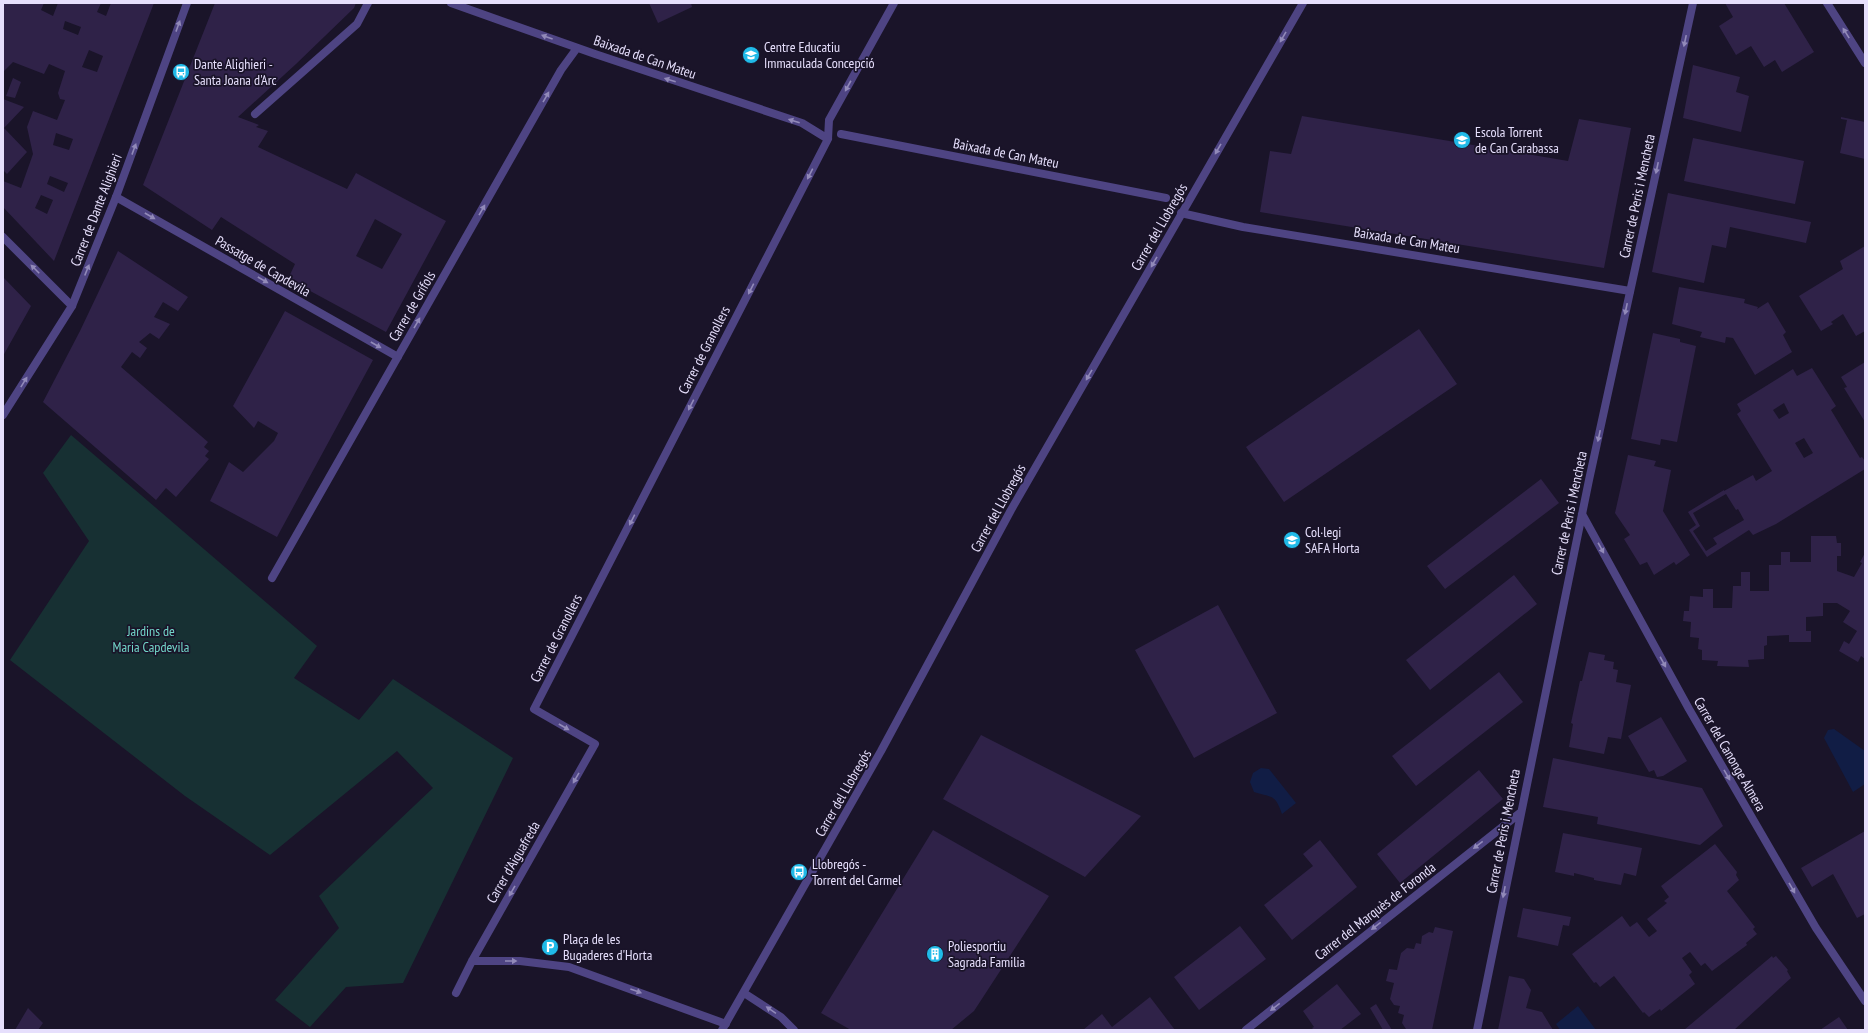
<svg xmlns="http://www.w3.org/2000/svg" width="1868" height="1033" viewBox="0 0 1868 1033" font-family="'PT Sans Narrow',sans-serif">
	<rect width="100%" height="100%" fill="#1a1429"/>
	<path fill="#173033" d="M71,435L317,646L294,678L359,720L393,679L513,758L403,983L346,987L310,1027L275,1000L339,928L319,896L433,788L397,751L270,855L185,796L10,660L89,541L43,473Z"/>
	<path fill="#111d45" d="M1834,729L1865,751V784L1853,792L1824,738L1828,730Z
		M1261,768L1269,769L1296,803L1282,814C1275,794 1273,798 1254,792L1250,782L1253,773Z
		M1578,1006L1596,1030H1560L1556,1024Z"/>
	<path fill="#2f2248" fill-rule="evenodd" d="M3,3H44L41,10L53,16L58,3H101L97,12L106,16L111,3H154L54,261L3,207V181L21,188L33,154L27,127L33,111L57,120L65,100L60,99L58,93L65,71L49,64L44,74L13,62L3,72ZM65,21L81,27L78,35L63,29ZM89,50L103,56L97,72L82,67ZM56,133L73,139L69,150L53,145ZM50,176L68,183L64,192L47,184ZM41,195L53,200L47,214L35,208Z
		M215,3H356L354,8L296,64L238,117L259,125L256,127L268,131L258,147L347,189L356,173L446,221L386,332L288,279L295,264L221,217L212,230L143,185ZM375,219L402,234L382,269L356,256Z
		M649,3H691L692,7L658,23Z
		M1725,3H1784L1814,52L1782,72L1775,60L1764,67L1751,46L1736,55L1719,26L1733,17Z
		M1693,65L1740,77L1736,92L1749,96L1741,132L1683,118Z
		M13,78L21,82L15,98L6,96Z
		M3,99L24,107L4,128L27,152L7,174L3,170Z
		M1302,116L1568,161L1579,119L1631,128L1604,268L1260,212L1270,151L1291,154Z
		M1841,117L1865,122V159L1840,153L1847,120L1841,119Z
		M1693,138L1804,161L1795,204L1684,181Z
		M1668,193L1811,222L1806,243L1730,227L1726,248L1712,245L1704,283L1652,272Z
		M1865,246V331L1856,336L1843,314L1831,322L1833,324L1821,331L1799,296L1843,269L1840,261Z
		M118,251L188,297L178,311L163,302L154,317L170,324L159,339L150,333L139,342L147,348L140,358L132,352L121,367L208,442L204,447L209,451L205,456L209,459L176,497L166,488L156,500L43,402L80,331Z
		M3,277L31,306L3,356Z
		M1679,287L1745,299L1744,303L1758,307L1757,309L1768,302L1786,332L1783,335L1792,352L1755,375L1733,338L1726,337L1725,343L1700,337L1702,332L1672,324Z
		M285,311L373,360L277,537L210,501L229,462L243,472L274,441L278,433L258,421L254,428L233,406Z
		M1419,329L1457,384L1284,502L1246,447Z
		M1653,333L1680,339V342L1696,346L1677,442L1661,439L1660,445L1631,439Z
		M1865,362V422L1844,388L1847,387L1841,377Z
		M1812,368L1836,406L1831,410L1860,458L1862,457L1865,461V469L1776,524L1753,535L1749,530L1707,557L1689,530L1696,525L1688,512L1724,490V491L1753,475L1756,481L1772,471L1737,414L1741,411L1737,404L1793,369L1797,376ZM1784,403L1789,413L1779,419L1773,410ZM1804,438L1813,453L1804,458L1795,443ZM1726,494L1736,510L1738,509L1744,520L1713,538L1717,544L1706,551L1693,531L1700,526L1693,513Z
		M1628,455L1656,461L1654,466L1671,470L1663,511L1690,555L1676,565L1674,562L1654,575L1647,562L1640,565L1624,539L1630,535L1615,513Z
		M1541,479L1559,503L1445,589L1427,566Z
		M1811,536H1836L1837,543H1841V556H1837V571L1854,577L1862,563L1860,562L1865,553V659L1861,656L1858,662L1839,651L1844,641L1849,644L1857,631L1843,622L1850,611L1837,603H1823V616L1806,617V631H1811V642H1789V635L1767,636V645L1764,646V659L1748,660L1749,667L1717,666L1718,661L1702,660V650L1698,649L1699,638L1690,637L1691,622L1683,621L1684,611H1689L1690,596L1703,597V589H1713V608H1732L1733,586H1741V572H1750V591H1769V565H1781V552H1790V562H1811Z
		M1514,575L1537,604L1430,690L1406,660Z
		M1218,605L1277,713L1194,758L1135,650Z
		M1589,652L1605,655L1604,660L1614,662L1613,669L1618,670L1616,682L1631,685L1621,739L1608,737L1604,754L1569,747L1573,724L1571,723L1580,681H1582Z
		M1499,672L1523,702L1416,786L1392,756Z
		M1661,717L1687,761L1663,776L1657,777L1654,770L1649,772L1628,736Z
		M981,735L1141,816L1085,877L943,799Z
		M1553,758L1702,788L1723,826L1700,845L1597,824L1598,817L1543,807Z
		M1479,770L1503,799L1400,883L1377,854Z
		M933,830L1049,896L974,1011L951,1030H851L821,1013Z
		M1865,831V914L1857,918L1833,874L1812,887L1801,868Z
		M1563,833L1642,848L1636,876L1624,873L1621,885L1594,880V878L1574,873V876L1555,872Z
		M1320,840L1357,887L1292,940L1264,905L1313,866L1303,854Z
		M1715,844L1737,872L1736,875L1739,880L1727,891L1755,927L1753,929L1757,934L1746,943L1747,945L1712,971L1705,963L1701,966L1690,952L1682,958L1692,972L1689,975L1695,984L1661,1011L1660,1009L1649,1017L1644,1012L1643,1013L1614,976L1600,987L1596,982L1594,983L1572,954L1622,916L1630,927L1637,922L1649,937L1657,931L1647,919L1667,903L1664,901L1669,897L1661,886Z
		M1523,908L1571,917L1569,926L1563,925L1558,946L1517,937Z
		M1240,926L1266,959L1199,1010L1174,977Z
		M1435,927L1453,931L1432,1030L1406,1029L1402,1023L1404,1015L1398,1013L1400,1006L1394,1005L1390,999L1394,983L1386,981L1389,969L1397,970L1401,953L1407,948L1414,949L1416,943L1421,944L1422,936L1429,932L1433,933Z
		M1772,956L1773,958L1776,956L1788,970L1787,971L1791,978L1734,1030H1684Z
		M1509,976L1524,979L1531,990L1526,1008L1542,1012L1553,1030H1498Z
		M1337,984L1361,1014L1340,1030H1314L1312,1028L1314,1027L1303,1011Z
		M1150,997L1175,1030H1083L1102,1014L1112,1027Z
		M1376,1004L1392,1030H1383L1370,1008Z
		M28,1008L43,1023L38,1030H15Z
		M1839,1017L1848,1030H1820Z"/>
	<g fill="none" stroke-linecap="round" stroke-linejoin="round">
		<path stroke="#4e4483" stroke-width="8" d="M841,134L1166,198
			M1181,213L1243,227L1630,291"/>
		<path stroke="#4e4483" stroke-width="8" d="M451,3L595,54L802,123L828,139
			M1827,3L1865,63
			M255,114L357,24L368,3
			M116,197L398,357
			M3,237L72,306
			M1582,514L1689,709L1816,928L1865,1001
			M272,578L561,70L577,48
			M472,961H520L569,967L726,1024
			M456,993L472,961L595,744L534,709L828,139L829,120L894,3
			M744,993L781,1017L794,1030
			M722,1030L881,751L1011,510L1303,3
			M1246,1030L1520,813
			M1477,1030L1589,480L1693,3"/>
		<path stroke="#4e4483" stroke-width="8" d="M3,415L72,306L116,197L187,3"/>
	</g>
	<defs><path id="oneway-solid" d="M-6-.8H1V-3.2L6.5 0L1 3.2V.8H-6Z"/></defs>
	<g fill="#928ab9">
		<use href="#oneway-solid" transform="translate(178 26) rotate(-70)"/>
		<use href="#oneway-solid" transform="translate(1846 33) rotate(-122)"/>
		<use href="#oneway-solid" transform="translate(547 37) rotate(-160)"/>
		<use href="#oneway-solid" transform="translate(1283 37) rotate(120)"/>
		<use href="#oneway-solid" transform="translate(1685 41) rotate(102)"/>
		<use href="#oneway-solid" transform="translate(670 80) rotate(-162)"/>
		<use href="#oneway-solid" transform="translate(848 86) rotate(119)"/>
		<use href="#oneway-solid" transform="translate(546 97) rotate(-60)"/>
		<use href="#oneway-solid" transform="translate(794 121) rotate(-162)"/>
		<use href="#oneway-solid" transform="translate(134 149) rotate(-70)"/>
		<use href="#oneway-solid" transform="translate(1218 149) rotate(120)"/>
		<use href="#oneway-solid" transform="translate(1657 168) rotate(102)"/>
		<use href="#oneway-solid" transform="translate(810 174) rotate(117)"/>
		<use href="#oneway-solid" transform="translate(482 210) rotate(-60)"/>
		<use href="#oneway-solid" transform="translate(150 216) rotate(30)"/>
		<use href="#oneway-solid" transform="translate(1154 262) rotate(120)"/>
		<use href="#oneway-solid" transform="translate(35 269) rotate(-135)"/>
		<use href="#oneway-solid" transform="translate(87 270) rotate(-68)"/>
		<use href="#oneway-solid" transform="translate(263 280) rotate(30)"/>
		<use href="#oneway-solid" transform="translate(751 289) rotate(117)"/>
		<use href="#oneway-solid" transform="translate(1626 309) rotate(102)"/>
		<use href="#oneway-solid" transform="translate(417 323) rotate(-60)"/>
		<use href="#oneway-solid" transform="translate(376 345) rotate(30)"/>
		<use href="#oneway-solid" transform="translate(1089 375) rotate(120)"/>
		<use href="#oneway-solid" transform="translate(24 382) rotate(-58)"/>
		<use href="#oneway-solid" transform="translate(691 405) rotate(117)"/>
		<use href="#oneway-solid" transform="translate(1599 436) rotate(102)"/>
		<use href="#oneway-solid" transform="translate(632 520) rotate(117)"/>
		<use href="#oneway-solid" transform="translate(1601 548) rotate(61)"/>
		<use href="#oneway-solid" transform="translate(1663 662) rotate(61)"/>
		<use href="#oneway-solid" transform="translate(564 727) rotate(30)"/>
		<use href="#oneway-solid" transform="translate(1727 775) rotate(60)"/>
		<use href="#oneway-solid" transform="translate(576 778) rotate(120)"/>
		<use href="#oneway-solid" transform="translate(1478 845) rotate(142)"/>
		<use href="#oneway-solid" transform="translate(1792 888) rotate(60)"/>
		<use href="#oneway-solid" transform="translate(512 891) rotate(120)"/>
		<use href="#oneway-solid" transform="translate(1504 892) rotate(101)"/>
		<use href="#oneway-solid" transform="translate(1376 926) rotate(142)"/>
		<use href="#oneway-solid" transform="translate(511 961)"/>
		<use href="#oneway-solid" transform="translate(636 991) rotate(20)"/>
		<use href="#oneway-solid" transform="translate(1275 1007) rotate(142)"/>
		<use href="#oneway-solid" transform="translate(771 1010) rotate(-146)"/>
	</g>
	<defs>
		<g id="school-disc" transform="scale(0.9)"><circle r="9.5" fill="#20bae8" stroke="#1a1429"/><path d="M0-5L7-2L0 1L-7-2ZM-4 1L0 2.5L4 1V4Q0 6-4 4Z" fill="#fff"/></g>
		<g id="bus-disc" transform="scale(0.9)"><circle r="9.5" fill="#20bae8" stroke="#1a1429"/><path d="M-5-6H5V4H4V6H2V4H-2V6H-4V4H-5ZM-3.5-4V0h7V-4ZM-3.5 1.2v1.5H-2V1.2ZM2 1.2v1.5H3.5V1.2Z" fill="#fff"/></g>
		<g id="parking-disc" transform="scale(0.9)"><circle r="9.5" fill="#20bae8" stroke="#1a1429"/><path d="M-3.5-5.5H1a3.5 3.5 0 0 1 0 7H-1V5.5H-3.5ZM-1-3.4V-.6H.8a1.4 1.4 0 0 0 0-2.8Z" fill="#fff"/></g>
		<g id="building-disc" transform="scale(0.9)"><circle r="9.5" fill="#20bae8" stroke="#1a1429"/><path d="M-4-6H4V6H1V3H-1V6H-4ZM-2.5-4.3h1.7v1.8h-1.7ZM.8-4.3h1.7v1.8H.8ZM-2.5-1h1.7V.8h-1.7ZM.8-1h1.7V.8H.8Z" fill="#fff"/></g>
	</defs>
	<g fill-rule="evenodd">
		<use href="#school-disc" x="751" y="55"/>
		<use href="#bus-disc" x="181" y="72"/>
		<use href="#school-disc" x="1462" y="140"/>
		<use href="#school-disc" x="1292" y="540"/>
		<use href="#bus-disc" x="799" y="872"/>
		<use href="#parking-disc" x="550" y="947"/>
		<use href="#building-disc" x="935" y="954"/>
	</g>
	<g text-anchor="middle" stroke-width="3.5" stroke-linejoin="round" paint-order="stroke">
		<g font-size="14" fill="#e6dffc" stroke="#1a1429" text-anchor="start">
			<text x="764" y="52">Centre Educatiu<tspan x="764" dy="16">Immaculada Concepció</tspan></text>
			<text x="194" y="69">Dante Alighieri -<tspan x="194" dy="16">Santa Joana d'Arc</tspan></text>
			<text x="1475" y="137">Escola Torrent<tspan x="1475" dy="16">de Can Carabassa</tspan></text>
			<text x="1305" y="537">Col·legi<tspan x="1305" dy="16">SAFA Horta</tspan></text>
			<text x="812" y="869">Llobregós -<tspan x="812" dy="16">Torrent del Carmel</tspan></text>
			<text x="563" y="944">Plaça de les<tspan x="563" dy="16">Bugaderes d'Horta</tspan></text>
			<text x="948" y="951">Poliesportiu<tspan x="948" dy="16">Sagrada Familia</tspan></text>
		</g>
		<g font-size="14" fill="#e6dffc" stroke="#1a1429">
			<text transform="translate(645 57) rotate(19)" y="5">Baixada de Can Mateu</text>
			<text transform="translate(1006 153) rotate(11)" y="5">Baixada de Can Mateu</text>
			<text transform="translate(1637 196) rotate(-78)" y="5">Carrer de Peris i Mencheta</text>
			<text transform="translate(96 210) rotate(-69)" y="5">Carrer de Dante Alighieri</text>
			<text transform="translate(1159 227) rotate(-60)" y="5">Carrer del Llobregós</text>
			<text transform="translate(1407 240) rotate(9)" y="5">Baixada de Can Mateu</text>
			<text transform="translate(263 266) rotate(30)" y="5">Passatge de Capdevila</text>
			<text transform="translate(412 306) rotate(-60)" y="5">Carrer de Grífols</text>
			<text transform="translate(704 350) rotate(-63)" y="5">Carrer de Granollers</text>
			<text transform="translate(998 508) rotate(-61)" y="5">Carrer del Llobregós</text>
			<text transform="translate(1569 513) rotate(-78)" y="5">Carrer de Peris i Mencheta</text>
			<text transform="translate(556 638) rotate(-63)" y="5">Carrer de Granollers</text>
			<text transform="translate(1730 754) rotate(60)" y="5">Carrer del Canonge Almera</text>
			<text transform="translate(843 793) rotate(-60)" y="5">Carrer del Llobregós</text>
			<text transform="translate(1503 831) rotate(-79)" y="5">Carrer de Peris i Mencheta</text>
			<text transform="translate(513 862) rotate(-60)" y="5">Carrer d'Aiguafreda</text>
			<text transform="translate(1375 911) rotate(-38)" y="5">Carrer del Marquès de Foronda</text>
		</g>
		<g font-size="14" fill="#72d6c9" stroke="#1a1429">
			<text x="151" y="636">Jardins de<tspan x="151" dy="16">Maria Capdevila</tspan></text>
		</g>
	</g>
	<rect width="1868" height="1033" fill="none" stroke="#e6dffc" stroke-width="8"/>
</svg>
